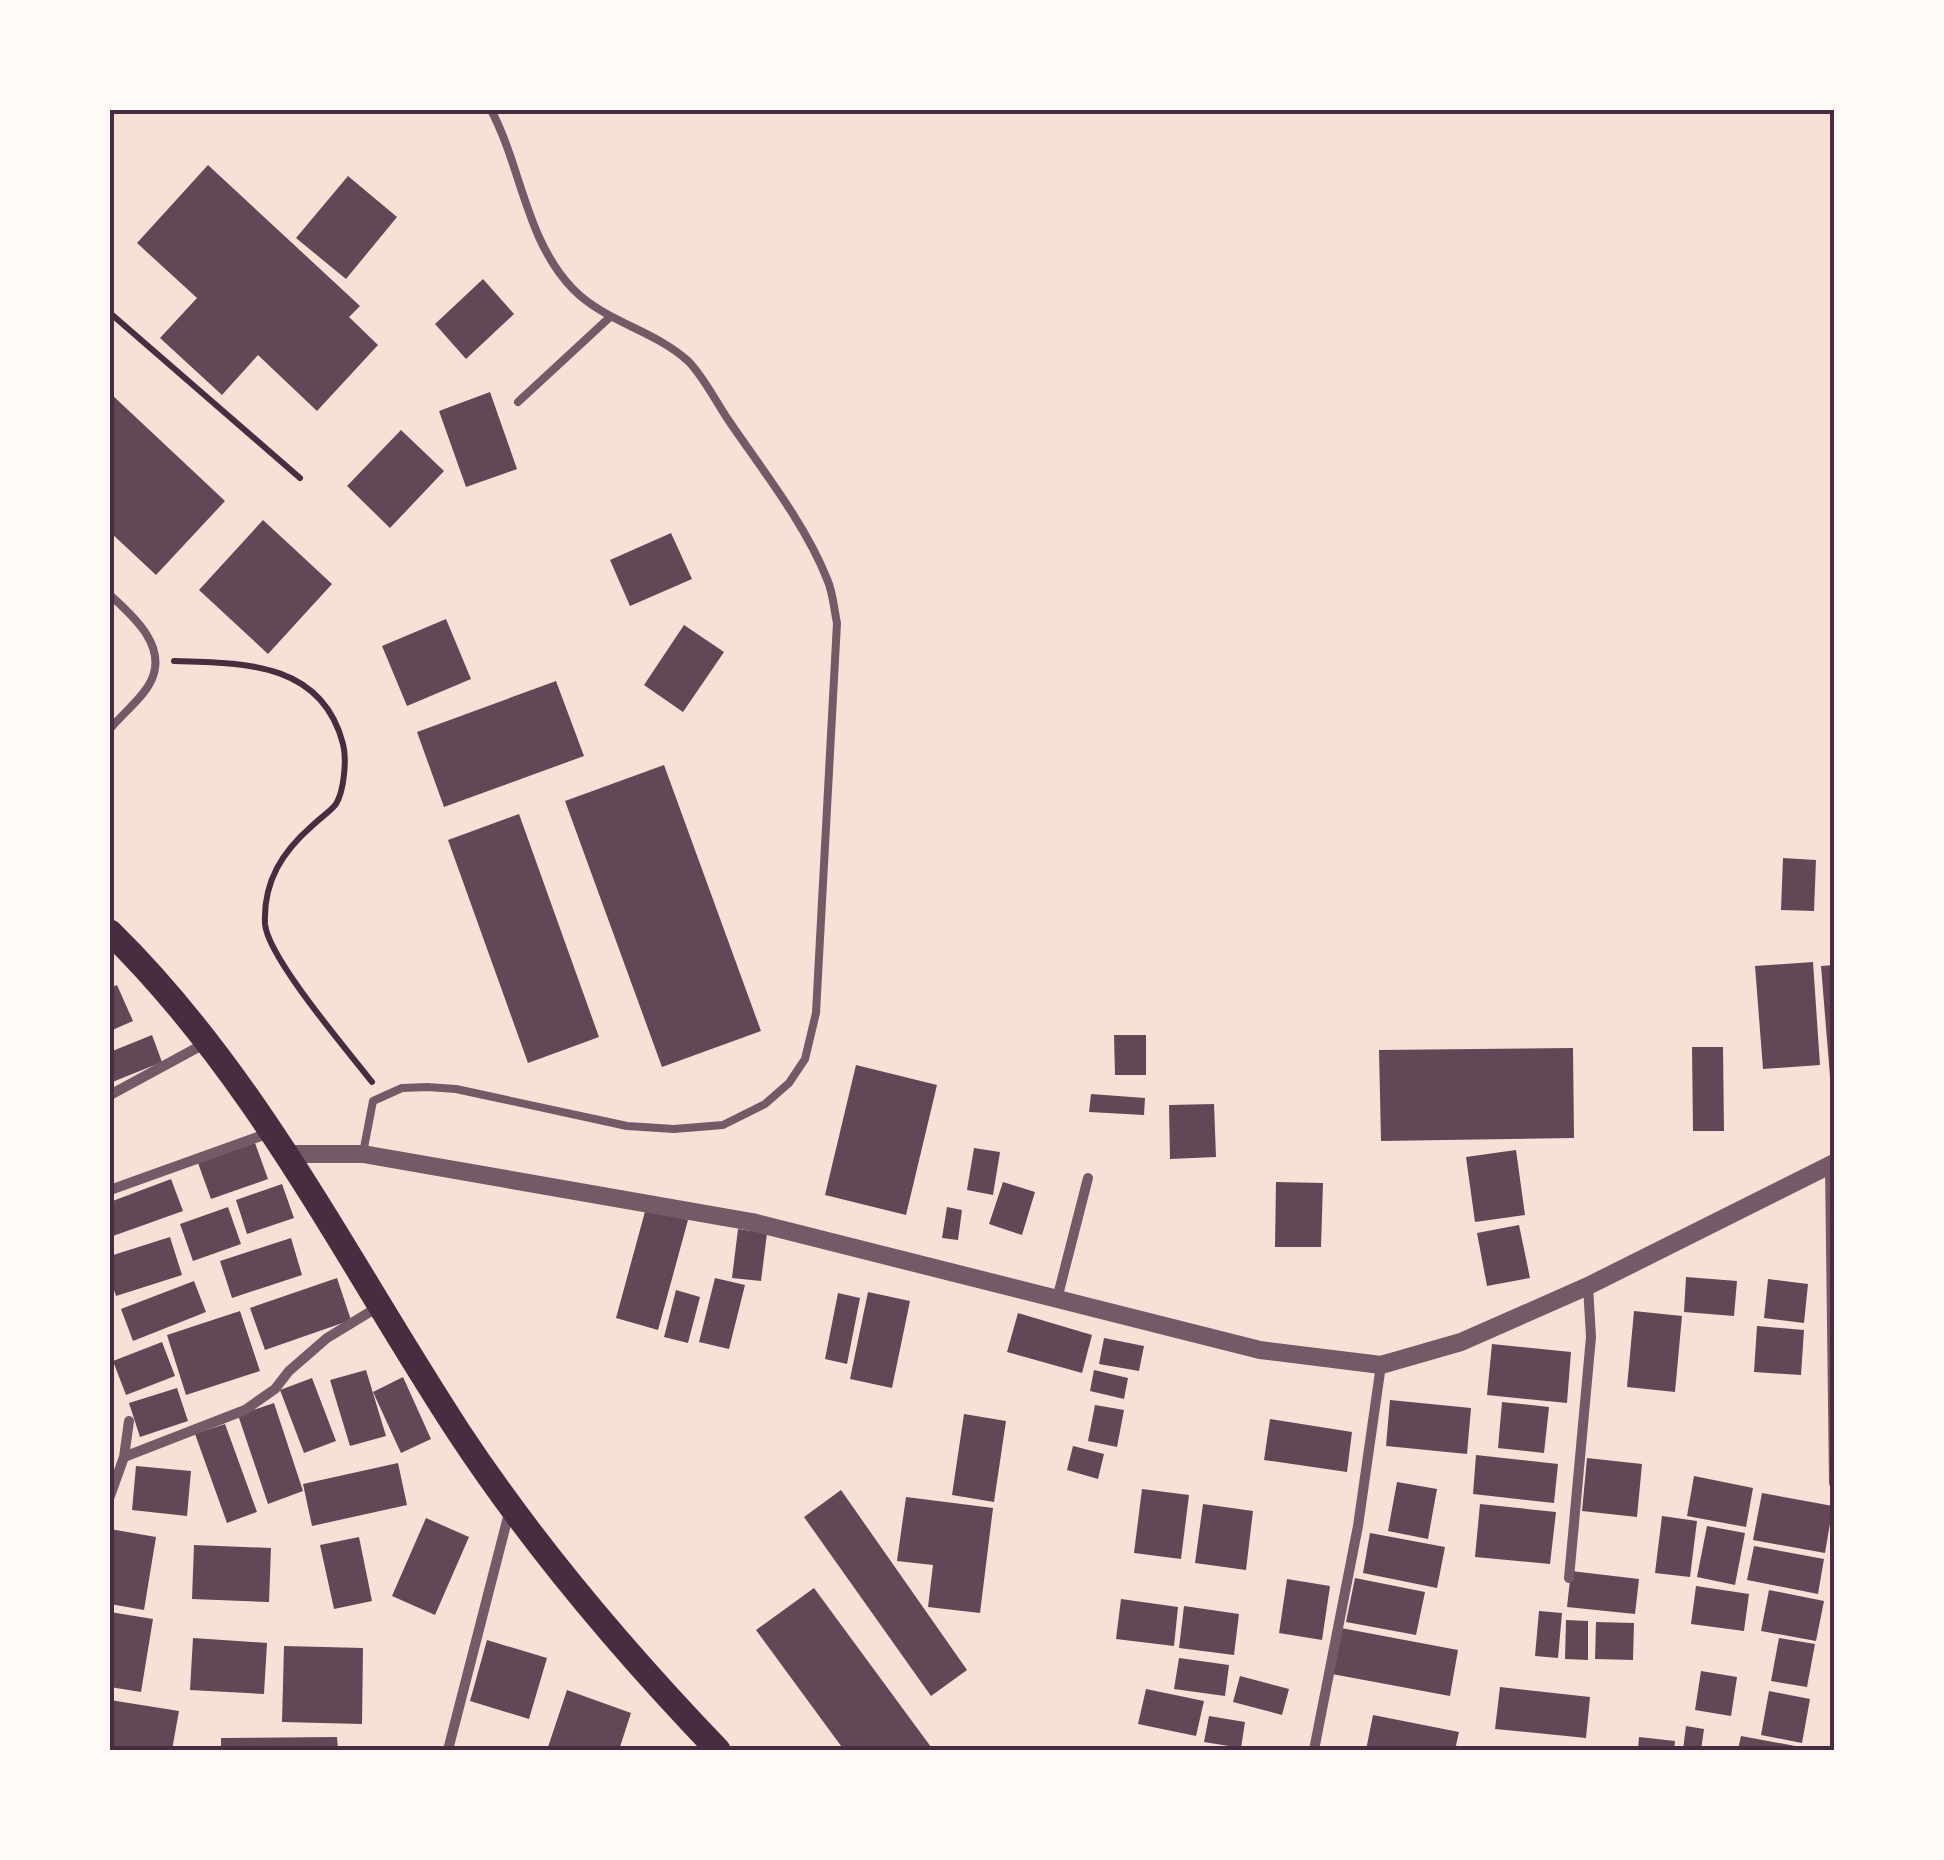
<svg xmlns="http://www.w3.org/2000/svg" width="1944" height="1860" viewBox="0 0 1944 1860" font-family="Montserrat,sans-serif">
	<rect width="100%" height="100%" fill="#f7e1d7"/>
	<path fill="#644757" d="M208,165L360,306L349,317L378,345L317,411L258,355L222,395L160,338L197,298L137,243Z
		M348,176L397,217L346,279L296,238Z
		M483,279L514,314L466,359L435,324Z
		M490,392L517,469L466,487L439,411Z
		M110,393L225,501L156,575L110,532Z
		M401,430L444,471L390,528L347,486Z
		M263,520L332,584L268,654L199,590Z
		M671,533L692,579L630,606L610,560Z
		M446,619L471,679L407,706L382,646Z
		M684,625L724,652L683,712L644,685Z
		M556,681L584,756L444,807L417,732Z
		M664,765L761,1031L662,1067L565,801Z
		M519,814L599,1037L528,1063L448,840Z
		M1783,858L1816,860L1814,911L1781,910Z
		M1813,962L1820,1065L1763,1069L1755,966Z
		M1834,965V1089H1831L1821,966Z
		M117,985L133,1021L110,1031V988Z
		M152,1035L162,1062L110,1083V1052Z
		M1114,1035H1146V1075H1115Z
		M1692,1047H1723L1724,1131H1693Z
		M1573,1048L1574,1138L1381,1141L1379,1050Z
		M856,1065L937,1085L906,1215L825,1195Z
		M1091,1094L1145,1098L1144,1115L1089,1112Z
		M1214,1104L1216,1157L1170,1159L1169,1105Z
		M255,1143L268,1179L211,1199L198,1163Z
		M974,1148L1000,1152L993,1195L967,1190Z
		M1516,1150L1525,1215L1475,1222L1466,1157Z
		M171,1179L183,1211L113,1236L110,1202Z
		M1003,1182L1035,1192L1022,1235L989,1224Z
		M1276,1182L1323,1183L1321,1247H1275Z
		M282,1184L294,1218L247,1234L236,1200Z
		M228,1207L241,1244L193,1261L180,1224Z
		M947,1207L962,1210L958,1240L942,1238Z
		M646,1208L688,1220L658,1330L616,1318Z
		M1519,1225L1530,1278L1487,1286L1477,1233Z
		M738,1229L767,1233L761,1281L732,1278Z
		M170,1237L182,1275L116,1296L110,1278V1256Z
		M291,1238L302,1275L232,1298L220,1261Z
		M1686,1277L1737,1281L1734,1316L1684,1312Z
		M337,1278L351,1320L265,1350L250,1308Z
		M715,1278L745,1285L729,1349L699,1342Z
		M1768,1279L1808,1284L1804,1323L1764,1318Z
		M194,1281L206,1312L133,1341L121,1309Z
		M676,1290L700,1297L688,1343L664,1337Z
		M868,1292L910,1301L892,1388L850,1379Z
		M838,1293L860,1298L847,1364L825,1359Z
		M240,1311L260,1371L186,1395L167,1335Z
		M1634,1311L1682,1316L1675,1392L1627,1387Z
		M1018,1313L1092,1335L1082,1373L1007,1352Z
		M1757,1326L1804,1330L1801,1375L1754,1372Z
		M1104,1338L1144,1346L1139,1371L1099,1364Z
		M162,1342L175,1376L126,1395L113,1361Z
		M1492,1344L1571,1352L1567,1403L1487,1395Z
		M366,1370L386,1436L350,1446L330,1380Z
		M1094,1370L1128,1378L1124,1399L1090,1391Z
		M403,1377L431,1439L401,1453L373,1392Z
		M312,1378L336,1441L304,1453L280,1390Z
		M177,1388L188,1421L140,1437L129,1403Z
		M1390,1400L1471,1408L1467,1454L1386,1446Z
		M1502,1402L1549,1407L1544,1453L1498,1448Z
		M274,1403L303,1491L268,1504L238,1415Z
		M1095,1405L1124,1410L1117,1447L1088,1441Z
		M964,1414L1006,1421L994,1502L952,1495Z
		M1270,1419L1352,1432L1347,1472L1264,1460Z
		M225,1424L257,1512L227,1523L195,1434Z
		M1073,1446L1104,1454L1098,1479L1067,1470Z
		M1476,1455L1558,1464L1554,1503L1473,1494Z
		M1587,1458L1642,1464L1637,1517L1582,1511Z
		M398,1463L407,1505L312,1526L303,1484Z
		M136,1466L191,1471L187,1516L132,1510Z
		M1694,1476L1753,1488L1746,1527L1687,1516Z
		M1397,1482L1437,1489L1428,1539L1388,1531Z
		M1142,1489L1189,1495L1181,1559L1134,1553Z
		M841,1490L967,1670L931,1696L804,1517Z
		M1762,1493L1833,1506L1825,1553L1753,1540Z
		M906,1497L993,1508L980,1613L928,1607L933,1565L897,1561Z
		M1203,1504L1253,1511L1246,1570L1195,1563Z
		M1480,1504L1556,1512L1550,1564L1475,1557Z
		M1662,1516L1697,1521L1690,1577L1655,1573Z
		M426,1518L469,1537L435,1615L392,1596Z
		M1707,1526L1745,1533L1735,1585L1697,1577Z
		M110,1529L156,1537L144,1610L110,1604Z
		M1370,1533L1445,1547L1437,1588L1363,1573Z
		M359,1537L372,1601L334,1609L320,1545Z
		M194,1545L271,1548L269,1602L192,1599Z
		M1754,1546L1824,1559L1818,1594L1747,1580Z
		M1571,1571L1639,1579L1635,1614L1567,1607Z
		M1355,1578L1425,1592L1416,1635L1346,1622Z
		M1287,1579L1330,1586L1322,1640L1279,1633Z
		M1696,1586L1749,1594L1744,1631L1691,1624Z
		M814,1588L931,1747L927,1750H844L756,1630Z
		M1769,1590L1824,1601L1816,1641L1761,1631Z
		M1121,1599L1178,1607L1174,1646L1116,1639Z
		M1184,1606L1239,1614L1234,1655L1179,1648Z
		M1539,1611L1562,1613L1558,1658L1535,1656Z
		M110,1612L153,1619L141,1692L110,1687Z
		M1566,1620L1588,1621V1660L1565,1659Z
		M1596,1622L1634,1623L1633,1660L1595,1659Z
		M1341,1628L1458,1650L1450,1696L1332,1674Z
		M193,1638L267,1643L264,1694L190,1690Z
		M1779,1638L1815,1644L1807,1687L1771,1681Z
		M487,1640L547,1658L529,1719L470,1701Z
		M284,1646L363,1648L362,1724L282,1722Z
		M1179,1658L1229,1665L1225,1696L1174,1689Z
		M1701,1671L1737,1677L1731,1716L1695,1710Z
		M1240,1676L1289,1689L1282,1715L1233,1702Z
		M1500,1687L1590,1697L1586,1738L1495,1729Z
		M1146,1689L1204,1701L1196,1736L1138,1724Z
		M567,1690L631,1713L619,1750H547Z
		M1769,1691L1810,1699L1802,1743L1761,1735Z
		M110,1700L179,1711L172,1750H110Z
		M1373,1715L1459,1732L1455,1750H1366Z
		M1209,1716L1245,1722L1241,1748L1204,1742Z
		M1686,1726L1704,1729L1701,1750H1683Z
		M1741,1736L1806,1748L1805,1750H1738Z
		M337,1737L338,1750H221V1738Z
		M1639,1737L1675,1741L1674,1750H1638Z"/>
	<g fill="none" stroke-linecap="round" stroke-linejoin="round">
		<path stroke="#4a2c40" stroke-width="6" d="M110,313L300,478
			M174,661C244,663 322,662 343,744C347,759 344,791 336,804C331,811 320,818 313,825C283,851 263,881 265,924C268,958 348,1051 372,1082"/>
		<path stroke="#755966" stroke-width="8" d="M518,402L610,317
			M110,595C133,616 168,646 151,681C143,698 122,714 110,729
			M363,1153L373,1101L402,1088L427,1087L456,1089L627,1126L674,1129L723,1125L765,1104L789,1083L805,1059L816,1013L837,623C834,609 833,592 827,579C805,523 760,467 727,418C715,400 703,376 688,361C654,330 605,322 573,289C526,241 521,166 491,110"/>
		<path stroke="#755966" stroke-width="10" d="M110,1095L204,1044
			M1830,1165L1834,1483
			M110,1190L269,1133
			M1057,1299L1088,1178
			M124,1457L129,1421
			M110,1496L124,1457L245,1410L275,1389L289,1371L327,1338L378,1307
			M1569,1578L1591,1337L1588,1286
			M448,1750L510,1509
			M1314,1750L1358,1526L1381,1365"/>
		<path stroke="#755966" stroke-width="18" d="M286,1154H363L752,1222L1260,1350L1381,1365L1461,1342L1588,1286L1834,1163"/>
		<path stroke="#4a2c40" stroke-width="25" d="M110,932C257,1076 348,1263 460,1434C536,1549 623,1651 718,1750"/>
	</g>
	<rect width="1944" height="1860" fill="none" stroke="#fffaf5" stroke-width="225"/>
	<rect x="112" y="112" width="1720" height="1636" fill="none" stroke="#4a2c40" stroke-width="4"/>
</svg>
